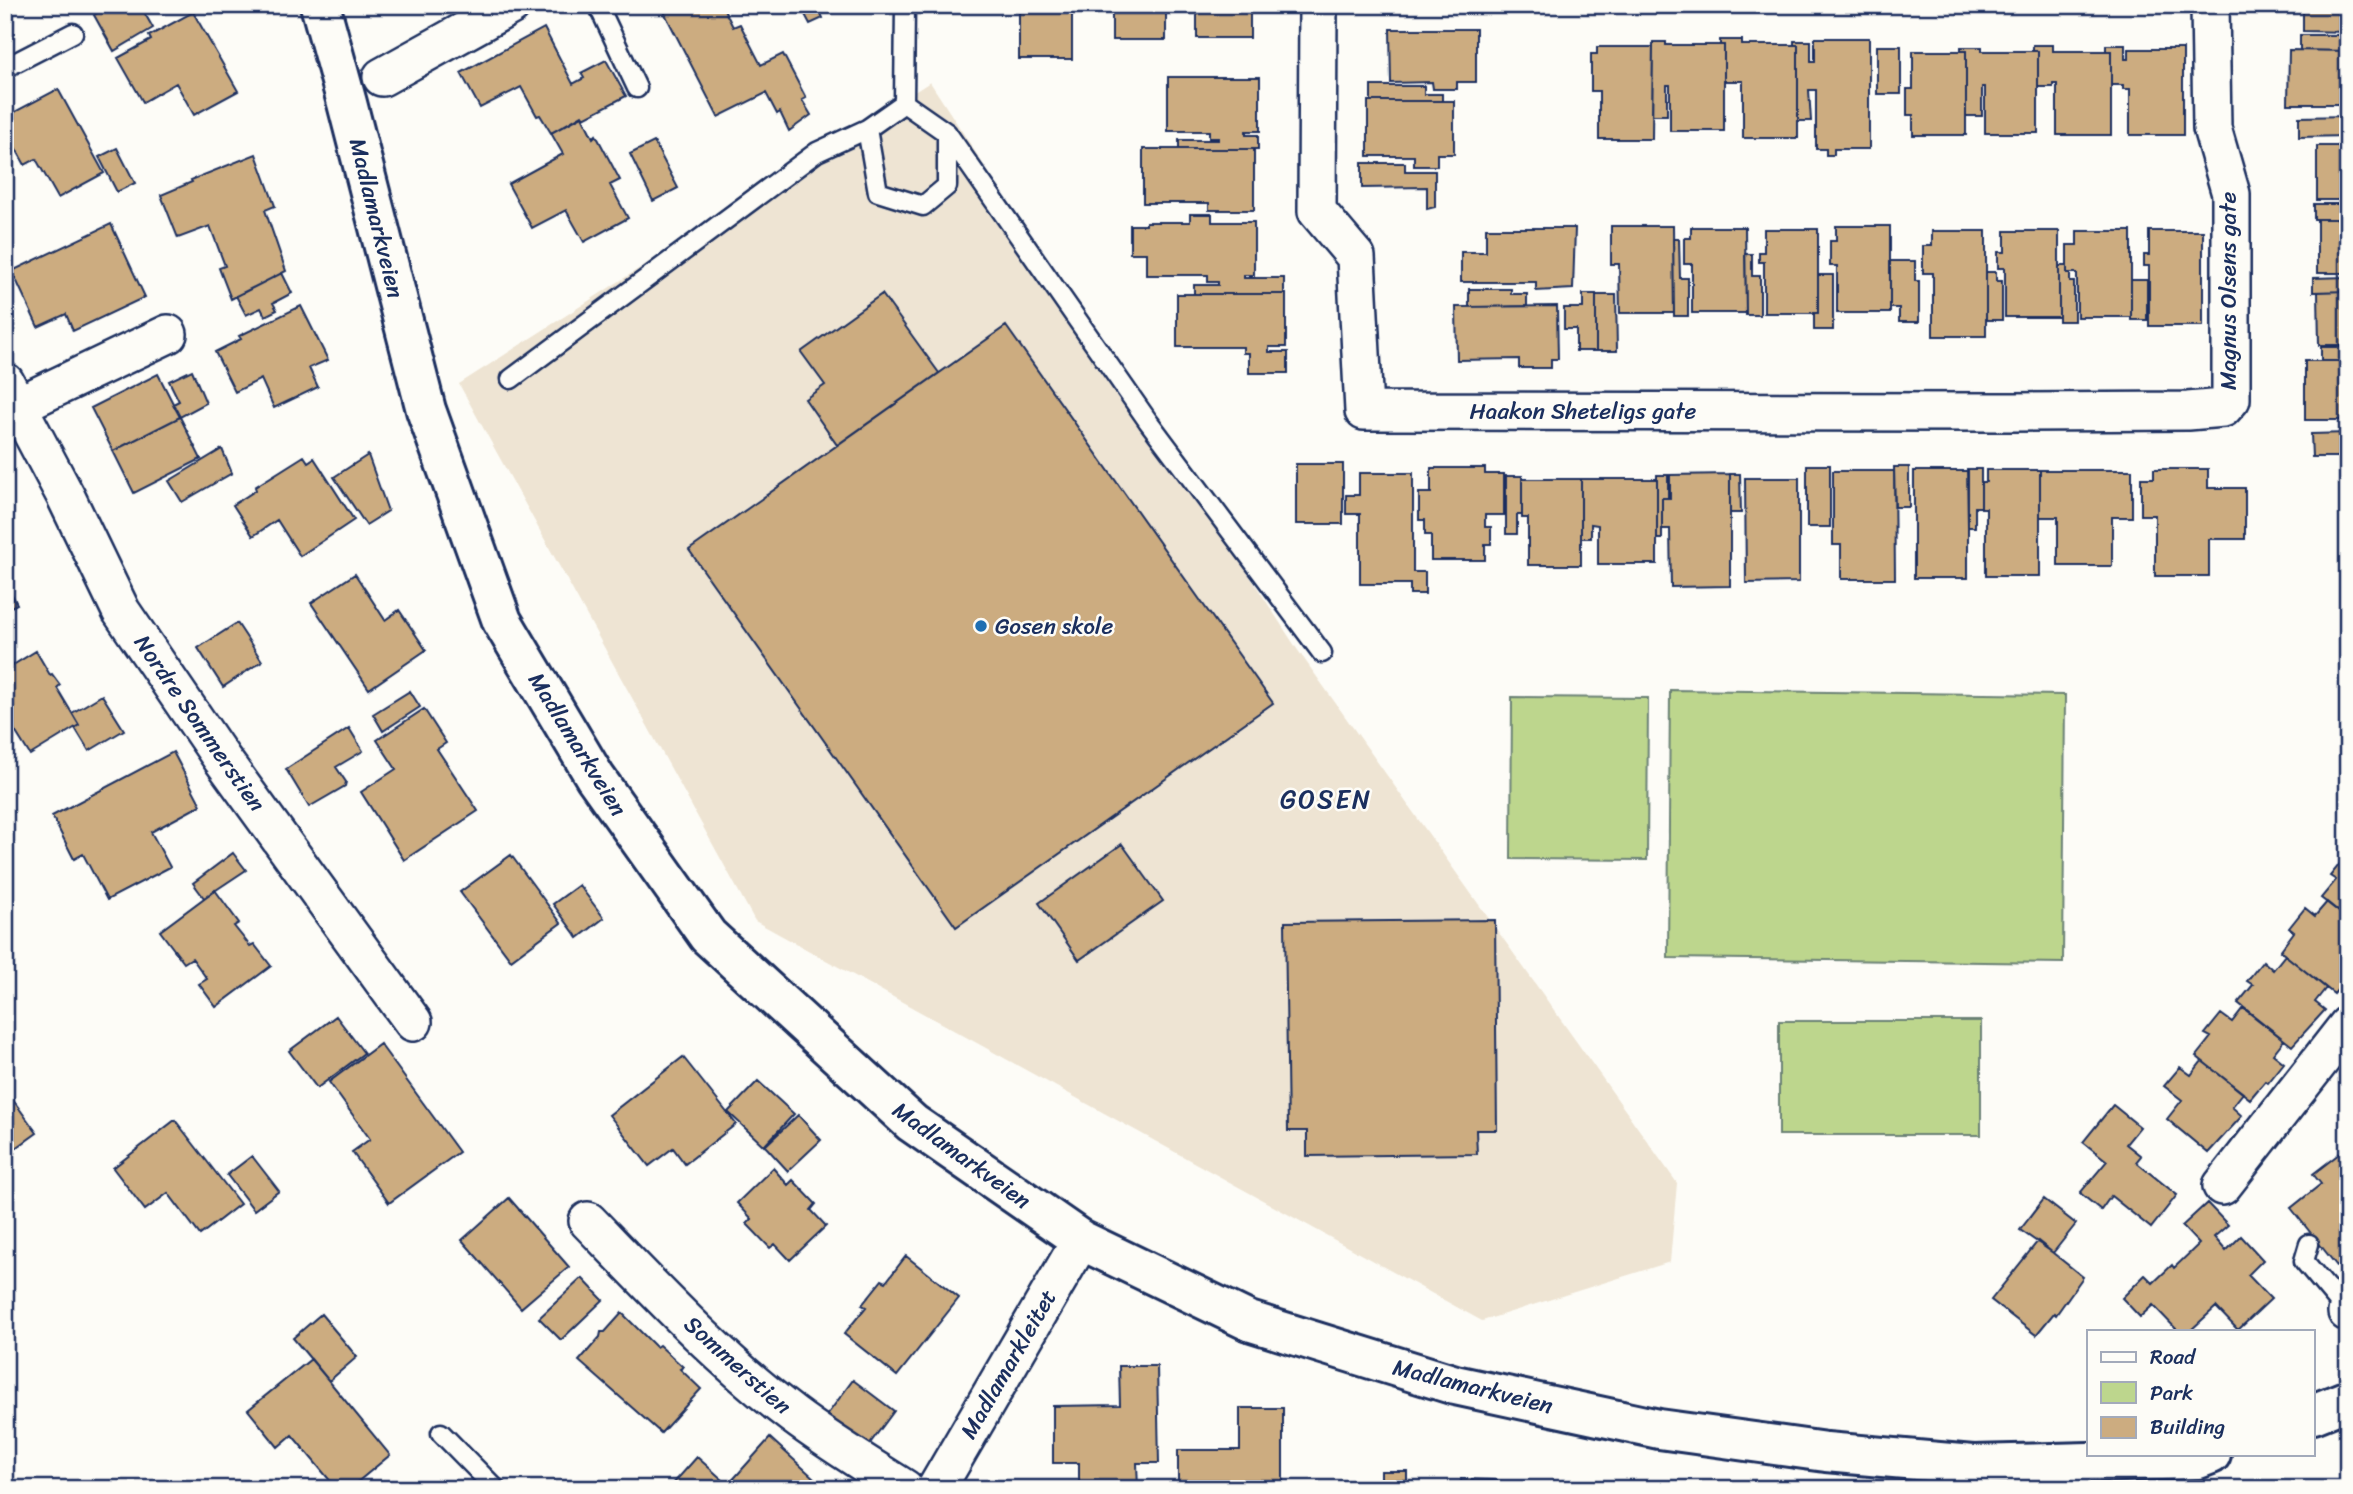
<svg xmlns="http://www.w3.org/2000/svg" width="2353" height="1494" viewBox="0 0 2353 1494" font-family="Sriracha,sans-serif">
	<rect width="100%" height="100%" fill="#fdfcf7"/>
	<filter id="ink" filterUnits="userSpaceOnUse"><feTurbulence type="fractalNoise" baseFrequency=".0143" numOctaves="2"/><feDisplacementMap in="SourceGraphic" scale="14" xChannelSelector="R" yChannelSelector="G"/><feConvolveMatrix kernelMatrix="1 2 1 2 8 2 1 2 1" color-interpolation-filters="sRGB"/></filter>
	<g filter="url(#ink)">
		<path fill="#eee4d3" d="M930,82L1297,649L1677,1183L1670,1262L1482,1321L755,921L459,384Z"/>
		<path fill="#bdd68d" stroke="#6c8276" stroke-width="2" d="M1670,690L2065,695L2063,963L1668,958Z
			M1512,697L1648,698L1647,860L1511,859Z
			M1779,1021H1981V1135H1779Z"/>
		<path fill="#ccac80" stroke="#1b2f5e" stroke-width="2" d="M111,5H140L153,28L114,51L94,15Z
			M678,5H722L733,27L740,24L761,65L783,54L806,98L802,100L811,115L789,131L780,112L777,114L766,93L718,117L664,12Z
			M800,5H822L818,7L823,18L810,24Z
			M1019,5H1072V59H1019Z
			M1112,5H1166V40H1112Z
			M1197,5H1250V38H1197Z
			M2303,5H2348V32L2303,31Z
			M193,12L238,91L194,115L176,83L143,102L118,58L151,40L149,36Z
			M544,28L573,84L584,78L581,73L606,60L626,96L584,118L582,115L551,133L540,115L537,116L521,87L480,108L461,73Z
			M1390,29H1476V82H1457V89H1433L1432,82L1391,83Z
			M2300,35H2340V40H2348V51L2300,50Z
			M1815,38H1869V149H1834V155H1826V149H1816V90H1809L1811,121H1798V45H1794V41H1811V61H1815Z
			M1720,40H1742V45H1798V138H1743V81H1724V45H1720Z
			M1653,42H1666V45H1724V131H1670V85H1667V115H1652Z
			M2033,45H2053V51H2111V135H2057V84H2053V87H2038V51H2033Z
			M2106,45H2125V59H2129V49H2183V135H2130V89H2123V85H2111V51H2106Z
			M1877,46H1901V94H1877Z
			M1597,47H1653L1652,139H1599V91H1591V54H1597Z
			M1961,47H1982V51H2038V133H1985V87H1982V116H1966V51H1961Z
			M2289,50L2348,51V104H2288Z
			M1913,51H1966V135H1913V115H1907V89H1913Z
			M1168,77H1260V131H1246V135H1258V149H1179V140H1218V138H1209V131H1168Z
			M1371,86H1424V94H1442V101H1371Z
			M58,89L104,173L58,198L36,159L25,165L5,129V117Z
			M1368,101H1454V154H1437V166H1414V156H1368Z
			M582,116L593,138L596,135L620,180L610,185L628,218L584,242L566,210L532,228L508,184L563,154L551,133Z
			M2348,116V136L2299,137V117Z
			M654,142L678,188L653,201L630,154Z
			M2317,146H2348V200H2317Z
			M117,148L135,183L117,192L99,157Z
			M1143,149H1254V210H1209V203H1143Z
			M256,154L275,206L265,210L286,271L231,299L219,268L225,266L210,226L178,238L161,195L192,182L191,180Z
			M1362,163H1405V171H1435V207L1427,209V187L1362,188Z
			M2314,204H2348V219H2314Z
			M1190,214H1212V222H1254V275H1244V278H1284V294H1194V285H1218V282H1208V275H1146V253H1130V225H1146V222H1190Z
			M2317,219H2348V273H2317Z
			M111,224L145,297L73,331L66,314L38,327L12,271Z
			M1611,226H1673L1674,313H1620L1619,264H1611Z
			M1836,226H1890V313H1837V266H1830V241H1836Z
			M1691,227H1745L1746,313H1692V264H1684V238H1691Z
			M1486,228H1575L1573,289L1536,291V282H1461V252H1486Z
			M1764,229H1818V313H1764V262H1759V252H1764Z
			M1932,231H1986V336H1933V273H1923V246H1932Z
			M2005,231H2059V317H2005V268H1998V252H2005Z
			M2077,231H2131V317H2077V273H2067V245H2077Z
			M2149,231H2203V326H2149V266H2144V255H2149Z
			M1673,239H1679L1680,278H1688V316H1674Z
			M1745,254H1752V276H1760V315H1746Z
			M1890,261H1915V281H1919V322H1899V308H1890Z
			M2059,266H2067V273H2070V282H2074V321H2059Z
			M1986,272H1996V281H2002V320H1986Z
			M282,273L292,293L273,303L277,310L265,316L261,308L246,315L236,296Z
			M1818,275H1833V330H1814V313H1818Z
			M2348,277V291L2313,292V278Z
			M2131,280H2147V320H2131Z
			M1469,289H1511V294H1527V306L1469,307Z
			M2348,291V345H2319L2318,292Z
			M882,294L939,373L837,445L805,399L825,385L801,352Z
			M1177,294H1286V347H1269V352H1288V373H1249V353H1243V347H1177Z
			M1583,294H1596V351H1576V329H1564V308H1583Z
			M1596,295H1616L1617,351H1596Z
			M301,306L328,360L309,368L318,387L274,408L261,379L235,392L215,352L241,339L239,336Z
			M1557,306L1558,359H1551V368H1519V359L1457,360L1456,307Z
			M1006,326L1273,703L956,927L689,550Z
			M2321,347H2348V361H2321Z
			M2305,361H2348V420H2305Z
			M192,370L206,403L180,417L173,404L179,401L169,381Z
			M158,374L180,417L113,451L91,408Z
			M180,417L201,459L134,493L113,451Z
			M2348,433V457H2312L2311,434Z
			M222,449L232,473L182,502L169,481Z
			M368,455L388,511L366,525L334,477Z
			M304,456L308,462L314,458L354,520L300,556L277,520L253,536L233,505L256,490L255,487Z
			M1296,464H1343V524H1296Z
			M1807,465H1830V527H1807Z
			M1894,467H1909V507H1895Z
			M1431,468H1485V474H1504V515H1485V527H1491V544H1485V560H1431V535H1425V520H1419V493H1431Z
			M1967,469H1981V507H1975V527H1968Z
			M2154,469H2208V488H2245V539H2209V576H2155V515H2141V478H2154Z
			M1986,470H2040V576H1986V508H1981V482H1986Z
			M2040,470H2132V517H2112V566H2058V517H2040Z
			M1833,471H1894L1895,579H1841V545H1833Z
			M1914,471H1968V578H1914Z
			M1359,473H1413V572H1425V594H1410V584H1360V514H1346V495H1359Z
			M1730,474V586L1671,587L1670,529H1662V498H1670V475Z
			M1730,474H1740L1741,513H1730Z
			M1657,475H1668V498H1662V539H1657Z
			M1506,476H1522V515H1517V534H1506Z
			M1745,478H1799V582L1746,583Z
			M1522,479H1581V565H1528V518H1522Z
			M1581,479H1657V564H1598V525L1591,524V538H1581Z
			M355,574L385,620L399,610L426,650L369,689L311,603Z
			M5,581L17,604L5,610Z
			M237,623L262,661L223,687L198,648Z
			M36,651L50,675L52,674L60,685L57,688L79,725L30,755L10,723L5,725V670Z
			M410,691L420,707L383,731L373,714Z
			M102,695L124,730L89,751L75,728L79,725L72,713Z
			M424,709L446,743L437,749L478,811L404,860L361,792L396,769L377,740Z
			M349,728L363,751L336,767L346,782L345,786L309,807L286,769Z
			M173,752L201,805L151,832L170,867L107,900L83,854L74,859L52,816Z
			M1122,844L1163,901L1079,960L1039,903Z
			M233,853L246,870L204,898L193,883Z
			M511,855L561,923L511,960L460,892Z
			M2347,855L2348,856V919L2321,898L2336,880L2330,876Z
			M579,885L604,918L578,938L553,904Z
			M215,890L239,923L234,926L250,946L254,944L271,966L216,1007L199,984L207,979L192,958L184,963L160,931Z
			M2327,902L2348,919V977L2334,994L2280,951L2294,932L2289,928L2305,908L2315,916Z
			M1495,920L1497,1130H1476L1477,1154L1307,1156V1131H1288L1285,922Z
			M2285,955L2326,988L2315,1002L2325,1010L2292,1046L2238,1003L2253,985L2247,981L2263,961L2273,970Z
			M2243,1008L2284,1040L2273,1054L2284,1063L2268,1083L2265,1081L2250,1099L2196,1056L2211,1037L2205,1034L2221,1014L2232,1022Z
			M336,1016L364,1053L317,1088L289,1051Z
			M380,1044L459,1152L389,1203L352,1152L370,1139L329,1082Z
			M683,1057L736,1124L685,1164L673,1148L649,1166L609,1115Z
			M2202,1061L2243,1093L2232,1107L2242,1116L2208,1153L2167,1119L2182,1100L2164,1086L2180,1067L2191,1075Z
			M758,1081L794,1114L764,1146L728,1112Z
			M5,1089L37,1133L5,1156Z
			M2113,1105L2140,1127L2126,1144L2141,1156L2136,1162L2177,1195L2151,1228L2111,1196L2101,1210L2080,1193L2107,1161L2083,1142Z
			M798,1115L821,1140L788,1171L765,1146Z
			M175,1120L240,1204L200,1235L168,1193L145,1210L113,1168Z
			M2348,1147V1280L2291,1208L2321,1184L2313,1174Z
			M252,1156L279,1191L254,1210L227,1175Z
			M773,1168L788,1185L793,1180L816,1204L811,1210L826,1226L790,1260L775,1244L770,1248L747,1224L752,1219L737,1203Z
			M509,1198L569,1267L521,1308L462,1240Z
			M2044,1199L2076,1224L2053,1253L2020,1230Z
			M2207,1203L2228,1225L2214,1237L2226,1251L2241,1236L2263,1260L2248,1275L2271,1299L2238,1330L2216,1307L2190,1331H2178L2153,1305L2140,1317L2122,1298L2145,1275L2153,1283L2172,1265L2174,1268L2199,1244L2182,1226Z
			M2038,1241L2083,1277L2056,1315L2054,1313L2036,1335L1991,1300Z
			M906,1256L959,1298L897,1376L844,1334L866,1307L862,1305L882,1280L886,1282Z
			M582,1278L603,1300L561,1340L539,1318Z
			M622,1313L656,1347L659,1345L683,1367L680,1369L701,1389L661,1433L579,1361L600,1337L601,1332H605Z
			M321,1314L357,1357L329,1381L293,1338Z
			M311,1359L390,1455L349,1489H337L292,1435L278,1447L248,1410Z
			M1119,1366H1157L1159,1463H1137L1138,1489H1079V1463H1053V1406L1120,1405Z
			M853,1380L894,1411L868,1446L827,1415Z
			M1240,1408H1283V1487H1264V1489H1178V1450H1240Z
			M770,1438L826,1489H734L729,1484Z
			M697,1457L733,1489H675L671,1486Z
			M1381,1471H1407V1489H1312V1485H1381Z
			M1461,1479L1493,1480L1533,1487V1489H1461Z"/>
		<g fill="none" stroke-linecap="round" stroke-linejoin="round">
			<g stroke="#1b2f5e" stroke-width="23">
				<path id="lane" d="M598,5L637,88
					M5,68L73,33
					M904,103L947,133L1148,421L1322,653
					M867,129L878,192L923,206L947,186V133
					M511,379L817,152L867,129L904,103L905,5
					M2309,1244L2304,1261L2347,1312
					M441,1433L496,1489"/>
			</g>
			<g stroke="#1b2f5e" stroke-width="42">
				<path id="street" d="M1318,5L1317,211L1356,257L1364,411L2013,412L2188,411L2223,408L2231,399V194L2212,128L2210,5
					M382,77L512,5
					M5,382L66,497L121,611L222,759L413,1022
					M17,406L168,334
					M2222,1186L2348,1025
					M588,1221C653,1288 719,1359 793,1415C829,1442 867,1465 905,1489
					M2347,1312L2348,1311
					M936,1489L1081,1240"/>
			</g>
			<g stroke="#1b2f5e" stroke-width="44">
				<path id="secondary" d="M320,5L347,103L426,410L502,621L595,777L708,936L912,1123L1081,1240L1249,1321L1455,1385L1659,1429L1826,1452L1973,1465L2198,1459L2211,1454
					M2313,1414L2348,1400"/>
			</g>
			<use href="#lane" stroke="#fdfcf7" stroke-width="18"/>
			<use href="#street" stroke="#fdfcf7" stroke-width="37"/>
			<use href="#secondary" stroke="#fdfcf7" stroke-width="38"/>
		</g>
	</g>
	<circle fill="#1f6fb2" stroke="#fdfcf7" stroke-width="2.5" cx="981" cy="626" r="7"/>
	<g text-anchor="middle" stroke-width="5" stroke-linejoin="round" paint-order="stroke">
		<g font-size="23" fill="#1b2f5e" stroke="#fdfcf7">
			<text transform="translate(377 218) rotate(76)" y="8">Madlamarkveien</text>
			<text transform="translate(2228 291) rotate(-90)" y="8">Magnus Olsens gate</text>
			<text x="1583" y="419">Haakon Sheteligs gate</text>
			<text transform="translate(200 723) rotate(55)" y="8">Nordre Sommerstien</text>
			<text transform="translate(578 744) rotate(58)" y="8">Madlamarkveien</text>
			<text transform="translate(962 1155) rotate(36)" y="8">Madlamarkveien</text>
			<text transform="translate(1008 1364) rotate(-60)" y="8">Madlamarkleitet</text>
			<text transform="translate(738 1365) rotate(42)" y="8">Sommerstien</text>
			<text transform="translate(1473 1386) rotate(14)" y="8">Madlamarkveien</text>
		</g>
		<g font-size="23" fill="#1b2f5e" stroke="#fdfcf7" text-anchor="start">
			<text x="995" y="634">Gosen skole</text>
		</g>
		<g font-size="26" letter-spacing="2" fill="#1b2f5e" stroke="#fdfcf7">
			<text x="1326" y="808">GOSEN</text>
		</g>
	</g>
	<rect width="2353" height="1494" fill="none" stroke="#fdfcf7" stroke-width="28"/>
	<rect x="14" y="14" width="2325" height="1466" fill="none" stroke="#1b2f5e" stroke-width="2.5" filter="url(#ink)"/>
	<rect x="2087" y="1330" width="228" height="126" fill="#fdfcf7" stroke="#a3aaba" stroke-width="2"/>
	<rect x="2101" y="1352" width="35" height="10" fill="#fdfcf7" stroke="#a3aaba" stroke-width="2"/>
	<text x="2150" y="1364" font-size="21" fill="#1b2f5e">Road</text>
	<rect x="2101" y="1382" width="35" height="21" fill="#bdd68d" stroke="#a3aaba" stroke-width="2"/>
	<text x="2150" y="1400" font-size="21" fill="#1b2f5e">Park</text>
	<rect x="2101" y="1417" width="35" height="21" fill="#ccac80" stroke="#a3aaba" stroke-width="2"/>
	<text x="2150" y="1434" font-size="21" fill="#1b2f5e">Building</text>
</svg>
